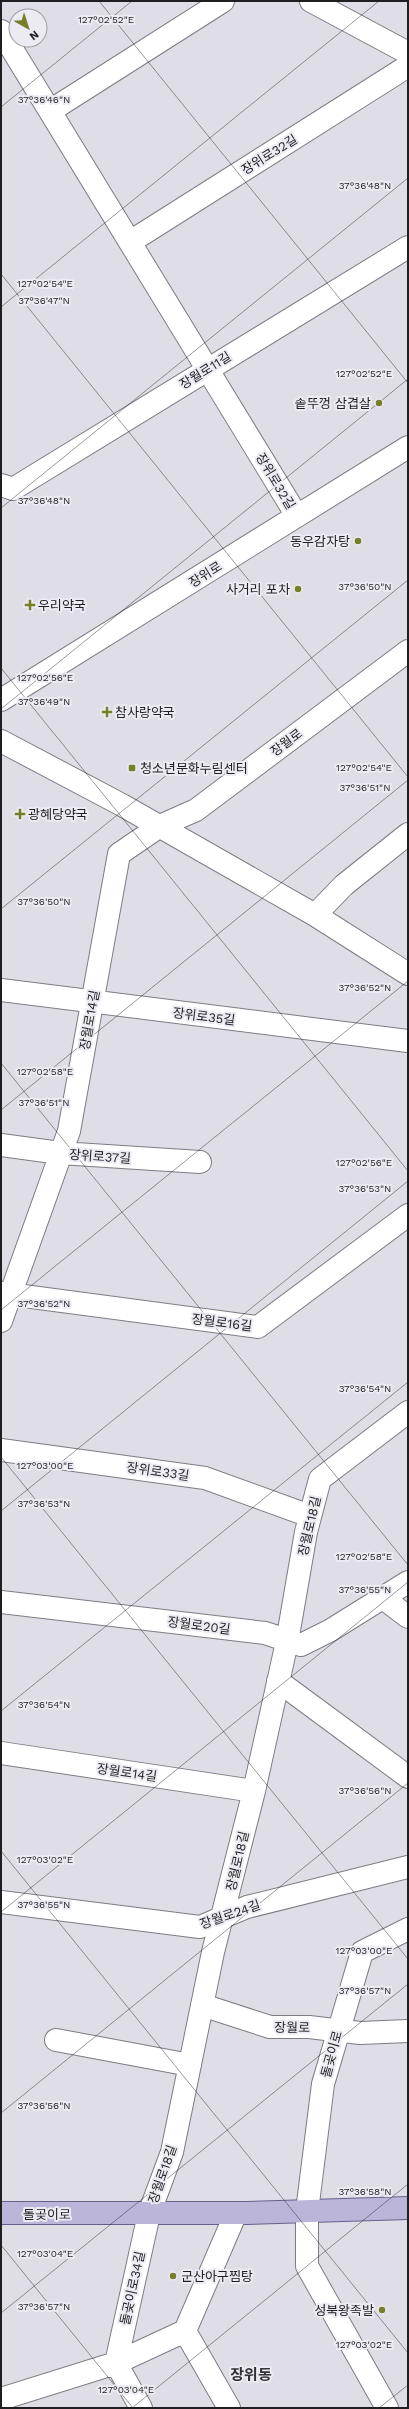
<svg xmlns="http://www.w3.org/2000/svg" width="409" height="2409" viewBox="0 0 409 2409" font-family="'Work Sans','Noto Sans KR',sans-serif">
	<rect width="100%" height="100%" fill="#dfdee6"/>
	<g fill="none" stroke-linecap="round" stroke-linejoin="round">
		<g stroke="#7d7c83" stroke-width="24">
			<path id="minor" d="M311,1L408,53
				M1,31L297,516
				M50,111L223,1
				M130,242L408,66
				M1,485L13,489L408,247
				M1,700L408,447
				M1,741L122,805L315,915L408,974
				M315,915L344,885L408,834
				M1,990L408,1041
				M1,1145L60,1153L200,1162
				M1,1293L258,1327L408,1215
				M1,1321L69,1131L119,854L160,826L196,810L408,651
				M1,1450L205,1478L310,1516
				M383,1598L408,1617
				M1,1602L265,1633L301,1645L331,1630L408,1582
				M278,1681L408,1777
				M1,1753L254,1791
				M1,1902L200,1927L247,1907L408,1867
				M202,2005L270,2027H309L360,2033L408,2031
				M56,2040L190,2065
				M1,2399L116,2363L185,2331
				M141,2408L116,2363L149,2214L172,2152L213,1952L254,1791L287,1642L306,1532L320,1479L408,1412
				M229,2408L185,2331L236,2213
				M387,2408L307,2266V2211L323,2084L362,1952L408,1929"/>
		</g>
		<g stroke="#68608a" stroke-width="24">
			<path id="major" d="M1,2213H246L408,2208"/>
		</g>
		<use href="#minor" stroke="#fff" stroke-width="22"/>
		<use href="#major" stroke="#bcb5da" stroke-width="22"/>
	</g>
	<path fill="none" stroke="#1f1e21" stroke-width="1" stroke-opacity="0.45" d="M99,1L408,383M1,107L132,1M1,274L408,777M1,307L379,1M1,508L408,178M1,668L408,1171M1,709L408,379M1,909L408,580M1,1063L408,1565M1,1110L408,780M1,1310L408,981M1,1457L408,1959M1,1511L408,1181M1,1711L408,1382M1,1851L408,2353M1,1912L408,1582M1,2113L408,1783M1,2245L133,2408M1,2313L408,1984M132,2408L408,2184M379,2408L408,2385"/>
	<g fill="#777e28" stroke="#ecebf3" stroke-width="1.5">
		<circle cx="379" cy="403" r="4"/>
		<circle cx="358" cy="541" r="4"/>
		<circle cx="298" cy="589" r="4"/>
		<path d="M28 599h4v4h4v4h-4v4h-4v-4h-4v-4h4z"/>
		<path d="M105 706h4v4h4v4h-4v4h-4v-4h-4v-4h4z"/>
		<rect x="128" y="764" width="8" height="8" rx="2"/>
		<path d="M18 808h4v4h4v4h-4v4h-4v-4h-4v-4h4z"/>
		<circle cx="173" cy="2276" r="4"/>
		<circle cx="382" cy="2310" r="4"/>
	</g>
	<g text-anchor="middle" stroke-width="4" stroke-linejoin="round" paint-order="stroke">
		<g font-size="13" fill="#1f1e21" stroke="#ecebf3">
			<text transform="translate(269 154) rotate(-32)" y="5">장위로32길</text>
			<text transform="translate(205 370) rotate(-32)" y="5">장월로11길</text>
			<text transform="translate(276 481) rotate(59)" y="5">장위로32길</text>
			<text transform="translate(205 574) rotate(-32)" y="5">장위로</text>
			<text transform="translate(286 742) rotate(-37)" y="5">장월로</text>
			<text transform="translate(204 1016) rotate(7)" y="5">장위로35길</text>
			<text transform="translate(89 1020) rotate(-80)" y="5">장월로14길</text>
			<text transform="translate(100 1156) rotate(4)" y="5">장위로37길</text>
			<text transform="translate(222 1322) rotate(7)" y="5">장월로16길</text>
			<text transform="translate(158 1471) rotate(8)" y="5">장위로33길</text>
			<text transform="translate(309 1526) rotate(-77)" y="5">장월로18길</text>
			<text transform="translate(199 1625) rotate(7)" y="5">장월로20길</text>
			<text transform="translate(127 1772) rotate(8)" y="5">장월로14길</text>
			<text transform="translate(237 1861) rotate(-77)" y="5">장월로18길</text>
			<text transform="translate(230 1914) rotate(-19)" y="5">장월로24길</text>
			<text transform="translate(292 2027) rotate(1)" y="5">장월로</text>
			<text transform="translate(331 2054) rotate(-75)" y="5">돌곶이로</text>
			<text transform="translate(162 2174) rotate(-71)" y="5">장월로18길</text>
			<text x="47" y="2219">돌곶이로</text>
			<text transform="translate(132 2288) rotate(-78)" y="5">돌곶이로34길</text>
		</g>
		<g font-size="13" fill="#1f1e21" stroke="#ecebf3" text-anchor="start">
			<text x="371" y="408" text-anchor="end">솥뚜껑 삼겹살</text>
			<text x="350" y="546" text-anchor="end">동우감자탕</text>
			<text x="290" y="594" text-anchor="end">사거리 포차</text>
			<text x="38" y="610">우리약국</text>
			<text x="115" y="717">참사랑약국</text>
			<text x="140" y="773">청소년문화누림센터</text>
			<text x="28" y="819">광혜당약국</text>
			<text x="181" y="2281">군산아구찜탕</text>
			<text x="374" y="2315" text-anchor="end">성북왕족발</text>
		</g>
		<g font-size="15" font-weight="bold" fill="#323137" stroke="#ecebf3">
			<text x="251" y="2380">장위동</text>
		</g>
	</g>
	<g font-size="10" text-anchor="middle" fill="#1f1e21" stroke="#ecebf3" stroke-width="4" stroke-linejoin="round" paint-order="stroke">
		<text x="106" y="23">127°02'52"E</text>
		<text x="44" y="103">37°36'46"N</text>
		<text x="365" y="189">37°36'48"N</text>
		<text x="45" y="287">127°02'54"E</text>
		<text x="44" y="304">37°36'47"N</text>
		<text x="364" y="377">127°02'52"E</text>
		<text x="44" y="504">37°36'48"N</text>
		<text x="365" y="590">37°36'50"N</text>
		<text x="45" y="681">127°02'56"E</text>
		<text x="44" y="705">37°36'49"N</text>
		<text x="364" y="771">127°02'54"E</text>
		<text x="365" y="791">37°36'51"N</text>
		<text x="44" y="905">37°36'50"N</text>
		<text x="365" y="991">37°36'52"N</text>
		<text x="45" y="1075">127°02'58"E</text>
		<text x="44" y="1106">37°36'51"N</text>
		<text x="364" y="1166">127°02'56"E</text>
		<text x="365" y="1192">37°36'53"N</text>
		<text x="44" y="1307">37°36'52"N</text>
		<text x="365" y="1392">37°36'54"N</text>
		<text x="45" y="1469">127°03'00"E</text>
		<text x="44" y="1507">37°36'53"N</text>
		<text x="364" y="1560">127°02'58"E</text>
		<text x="365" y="1593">37°36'55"N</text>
		<text x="44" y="1708">37°36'54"N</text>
		<text x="365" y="1794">37°36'56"N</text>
		<text x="45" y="1863">127°03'02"E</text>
		<text x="44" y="1908">37°36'55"N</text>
		<text x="364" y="1954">127°03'00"E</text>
		<text x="365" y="1994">37°36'57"N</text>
		<text x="44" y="2109">37°36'56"N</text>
		<text x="365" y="2195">37°36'58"N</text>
		<text x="45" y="2257">127°03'04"E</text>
		<text x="44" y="2310">37°36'57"N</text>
		<text x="364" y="2348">127°03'02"E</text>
		<text x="126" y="2393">127°03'04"E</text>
	</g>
	<rect width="409" height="2409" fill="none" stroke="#1f1e21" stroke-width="4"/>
	<g transform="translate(28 28) rotate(141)"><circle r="19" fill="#ecebf3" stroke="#9a999f"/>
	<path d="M0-3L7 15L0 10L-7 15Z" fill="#777e28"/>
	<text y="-6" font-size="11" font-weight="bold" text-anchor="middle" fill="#1f1e21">N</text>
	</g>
</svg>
